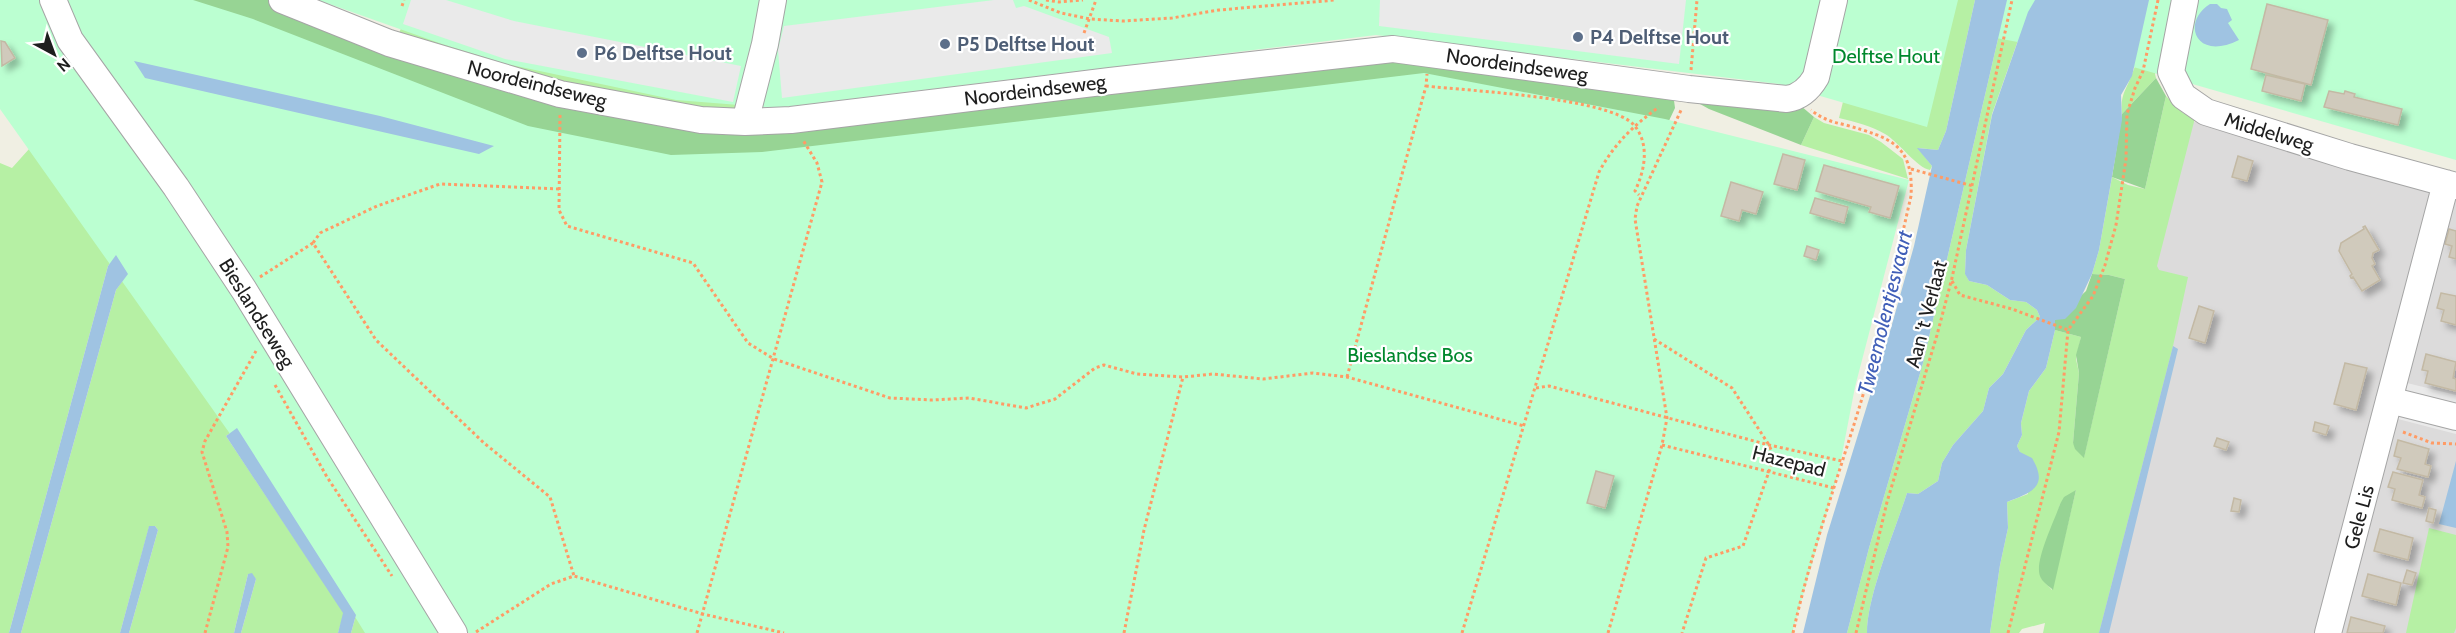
<svg xmlns="http://www.w3.org/2000/svg" width="2456" height="633" viewBox="0 0 2456 633" font-family="Cabin,sans-serif">
	<defs>
		<filter id="shadow"><feDropShadow dx="5.5" dy="5.5" stdDeviation="3" flood-color="#0004"/></filter>
	</defs>
	<rect width="100%" height="100%" fill="#f0efe3"/>
	<path fill="#dcdbdb" d="M2181,118L2456,195V633H2066Z"/>
	<path fill="#b6f0a4" fill-rule="evenodd" d="M1868,0H1975L1946,131L1938,150L1918,148L1932,166L1930,170C1917,168 1900,143 1885,134C1872,126 1855,122 1839,118Z
		M2007,0L2028,12L1992,114L1966,250L1965,273L1969,281L1987,285L2010,300L2026,302L2037,310L2040,317L2026,330L2003,374L1989,388L1983,411L1953,445L1942,463L1938,481L1918,494L1907,493C1895,531 1867,595 1867,633H1847L1869,548L1923,363Z
		M2167,12L2155,74L2156,78L2122,114C2120,94 2126,91 2132,74C2141,50 2153,33 2167,12Z
		M403,24L746,92L736,112L694,110L473,61L399,33Z
		M2166,96L2183,113L2195,118L2157,266L2159,270L2188,277L2173,346L2099,633H2043L2045,623L2022,629L2019,633H1990L2000,565L2008,528L2007,502L2028,494L2020,452L2017,446L2022,435L2021,423L2029,391L2046,368L2055,330L2081,337L2076,359L2079,373L2073,443L2084,457L2125,279L2109,275L2092,274L2099,250L2112,177L2128,185L2145,189ZM2076,490L2052,590L2041,578L2060,504Z
		M1814,117L1824,123L1869,135L1881,142L1903,159L1908,179L1801,145Z
		M38,139L448,633H351L356,615L237,428L226,436L344,613L338,633H241L256,579L248,574L234,633H129L158,530L155,526L149,527L120,633H21L116,290L123,280L116,255L108,266L9,633H0V163L12,168Z
		M2429,528L2456,535V628L2454,633H2406Z"/>
	<path fill="#97d494" d="M65,0H271L692,128L1376,59L1673,93L1675,108L1633,197H716Z
		M2156,78L2166,96L2145,189L2112,177L2122,114Z
		M1691,99L1801,106L1814,117L1801,145L1709,109Z
		M2092,274L2109,275L2125,279L2084,458L2075,449L2073,443L2079,373L2076,355L2081,337L2055,330V320L2086,291Z
		M2076,490L2053,590C2049,586 2042,582 2040,576C2034,561 2055,520 2060,504L2064,497Z"/>
	<path fill="#bbffd1" d="M0,0H193L253,19L528,126L671,155L762,152L1424,73L1665,119L1909,180L1855,387L1839,470L1792,633H365L323,565L0,109Z
		M318,0H1958L1927,127L1779,84L1376,35L776,108L676,100L507,64L442,44Z
		M2005,0H2456V160L2095,56L1996,38Z"/>
	<path fill="#eaeaea" d="M411,0H446L514,21L741,66L733,102L505,59L403,24Z
		M994,0H1013L1016,8L1024,6L1109,37L1112,53L782,98L778,50L784,26Z
		M1380,0H1686L1679,64L1379,26Z
		M2407,383L2456,395V434L2398,419Z"/>
	<path fill="#9fc3e2" d="M1975,0H2007L1923,363L1869,548L1847,633H1803L1827,535L1891,328L1914,246L1932,166L1917,148L1938,150L1946,131Z
		M2035,0H2149L2132,76L2121,95L2122,120L2099,250L2092,274L2076,308L2065,319L2055,320V330L2046,368L2029,391L2021,423L2022,435L2017,446L2020,452L2032,458C2049,487 2032,492 2007,502L2008,528L2000,565L1990,633H1867C1867,595 1895,531 1907,493L1918,494L1938,481L1942,463L1953,445L1983,411L1989,388L2003,374L2026,330L2040,317L2037,310L2026,302L2010,300L1987,285L1969,281L1965,274L1966,250L1992,115L2028,12Z
		M2210,4H2217L2221,8L2227,9L2232,20L2228,23L2239,40C2195,62 2181,22 2210,4Z
		M134,61L380,116L494,146L479,154L145,78Z
		M116,255L128,274L116,290L21,633H9L108,266Z
		M2173,346L2178,349L2109,633H2099Z
		M237,428L356,615L351,633H338L343,613L226,436Z
		M2456,461V528L2439,524Z
		M149,526H155L158,530L129,633H120Z
		M252,573L256,579L241,633H234L248,574Z"/>
	<path fill="#d0cabc" stroke="#c3b9a4" stroke-width="1.5" filter="url(#shadow)" d="M2267,4L2328,20L2311,85L2251,69Z
		M1,41L5,42L15,58L2,66Z
		M2266,75L2305,84L2301,101L2262,91Z
		M2329,91L2344,94L2345,91L2355,94L2354,97L2402,109L2398,125L2324,107Z
		M1783,154L1805,160L1797,190L1774,184Z
		M2238,156L2253,161L2247,181L2232,177Z
		M1824,165L1899,186L1890,218L1869,212L1871,207L1816,191Z
		M1731,182L1763,192L1756,214L1742,210L1739,221L1721,216Z
		M1815,198L1848,207L1844,223L1810,213Z
		M2365,226L2379,250L2373,253L2372,258L2375,264L2372,266L2380,280L2362,291L2353,277L2351,278L2350,276L2352,274L2339,251L2341,243L2364,229L2363,227Z
		M2449,229L2456,231V259L2449,257L2452,246L2445,244Z
		M1807,246L1819,250L1816,260L1804,256Z
		M2441,293L2456,296V325L2441,321L2444,310L2437,308Z
		M2199,306L2214,311L2205,343L2189,338Z
		M2426,354L2456,362L2453,378L2456,379V391L2425,383L2428,371L2422,370Z
		M2345,363L2367,368L2356,410L2334,404Z
		M2315,422L2329,426L2326,435L2313,431Z
		M2217,438L2229,442L2226,450L2214,446Z
		M2398,440L2429,449L2425,464L2431,466L2428,477L2397,469L2401,458L2394,456Z
		M1596,471L1614,476L1605,508L1587,503Z
		M2393,472L2423,480L2419,495L2425,497L2422,508L2392,500L2395,489L2388,487Z
		M2234,498L2241,500L2239,512L2231,511Z
		M2429,508L2436,510L2433,523L2426,521Z
		M2380,529L2413,538L2408,560L2374,551Z
		M2407,570L2416,573L2412,585L2403,583Z
		M2368,574L2401,583L2396,605L2362,596Z
		M2351,617L2385,626L2383,633H2347Z"/>
	<g fill="none" stroke-linecap="round" stroke-linejoin="round">
		<g stroke="#a5a5a5" stroke-width="28">
			<path id="minor" d="M53,0L70,40L176,187L244,290L454,633
				M282,0L389,43L560,94L701,120L745,122L791,120L1110,81L1393,49L1689,89L1787,99C1800,97 1809,89 1816,77L1834,0
				M2185,0L2171,72L2183,96L2206,112L2350,157L2456,186
				M745,122L765,44L773,0
				M2389,400L2456,417
				M2328,633L2446,183"/>
		</g>
		<path stroke="#ff9b65" stroke-width="3" stroke-dasharray="3 3" stroke-linecap="butt" d="M1029,0L1061,13L1090,19L1123,21L1172,18L1219,10L1335,0
			M1046,0L1059,2L1083,0
			M402,6L404,0
			M1084,33L1096,0
			M1691,70L1697,0
			M1426,86C1468,91 1608,97 1634,125C1650,144 1645,170 1635,191L1639,195
			M560,115L559,210L567,226L693,263L748,343L774,359L890,398L932,400L969,398L1026,408L1055,399L1095,368L1104,365L1137,374L1183,377L1213,374L1263,379L1313,373L1347,377L1524,426
			M1911,169L1973,186
			M559,189L440,184L377,206L320,233L313,243L376,340L484,443L550,497L574,576
			M260,277L313,243
			M1952,281L1960,295L2012,309L2068,330
			M1654,339L1732,388L1769,445L1774,457L1743,546L1706,558L1682,633
			M1347,377L1426,86L1427,74
			M275,385L327,477L392,576
			M1536,388L1549,386L1769,445L1842,461
			M2403,432L2432,443L2456,444
			M1662,445L1834,488
			M476,632L551,584L574,576L703,614L784,633
			M205,633L228,547L227,532L202,452L205,441L256,351
			M697,633L822,182L817,163L803,140
			M1124,633L1144,530L1183,377
			M1462,633L1599,172C1614,144 1634,125 1659,107
			M1608,633L1662,445L1667,418L1635,219L1637,206L1682,108
			M1793,633C1809,560 1834,489 1856,418C1879,345 1894,270 1911,196C1914,144 1890,138 1846,125C1832,122 1822,119 1811,110
			M1856,633L1887,502L1937,335L1952,278L2012,0
			M2008,633L2059,432L2068,330L2093,296L2105,265L2116,225L2126,159L2127,114L2135,88L2143,71L2158,0"/>
		<use href="#minor" stroke="#fff" stroke-width="26"/>
	</g>
	<g fill="#5c6f8a" stroke="#fff" stroke-width="2">
		<circle cx="1578" cy="37" r="6"/>
		<circle cx="945" cy="44" r="6"/>
		<circle cx="582" cy="53" r="6"/>
	</g>
	<g text-anchor="middle" stroke-width="4.5" stroke-linejoin="round" paint-order="stroke">
		<g font-size="20" font-weight="bold" fill="#4e5e75" stroke="#fff" text-anchor="start">
			<text x="1590" y="44">P4 Delftse Hout</text>
			<text x="957" y="51">P5 Delftse Hout</text>
			<text x="594" y="60">P6 Delftse Hout</text>
		</g>
		<g font-size="20" fill="#00882d" stroke="#fff">
			<text x="1886" y="63">Delftse Hout</text>
			<text x="1410" y="362">Bieslandse Bos</text>
		</g>
		<g font-size="20" fill="#1e1e1e" stroke="#fff">
			<text transform="translate(1517 65) rotate(8)" y="7">Noordeindseweg</text>
			<text transform="translate(537 84) rotate(14)" y="7">Noordeindseweg</text>
			<text transform="translate(1035 90) rotate(-7)" y="7">Noordeindseweg</text>
			<text transform="translate(2269 132) rotate(17)" y="7">Middelweg</text>
			<text transform="translate(257 313) rotate(58)" y="7">Bieslandseweg</text>
			<text transform="translate(1926 314) rotate(-75)" y="7">Aan 't Verlaat</text>
			<text transform="translate(1789 461) rotate(14)" y="7">Hazepad</text>
			<text transform="translate(2359 517) rotate(-75)" y="7">Gele Lis</text>
		</g>
		<g font-size="21" font-style="italic" fill="#415fb8" stroke="#fff">
			<text transform="translate(1885 313) rotate(-76)" y="7">Tweemolentjesvaart</text>
		</g>
	</g>
	<g transform="translate(54 54) rotate(139)" stroke="#ffffff" stroke-width="4.5" paint-order="stroke">
	<path d="M0-4.5L10 22L0 15L-10 22Z" fill="#1e1e1e"/>
	<text y="-9" font-size="16" font-weight="bold" text-anchor="middle" fill="#1e1e1e">N</text>
	</g>
</svg>
